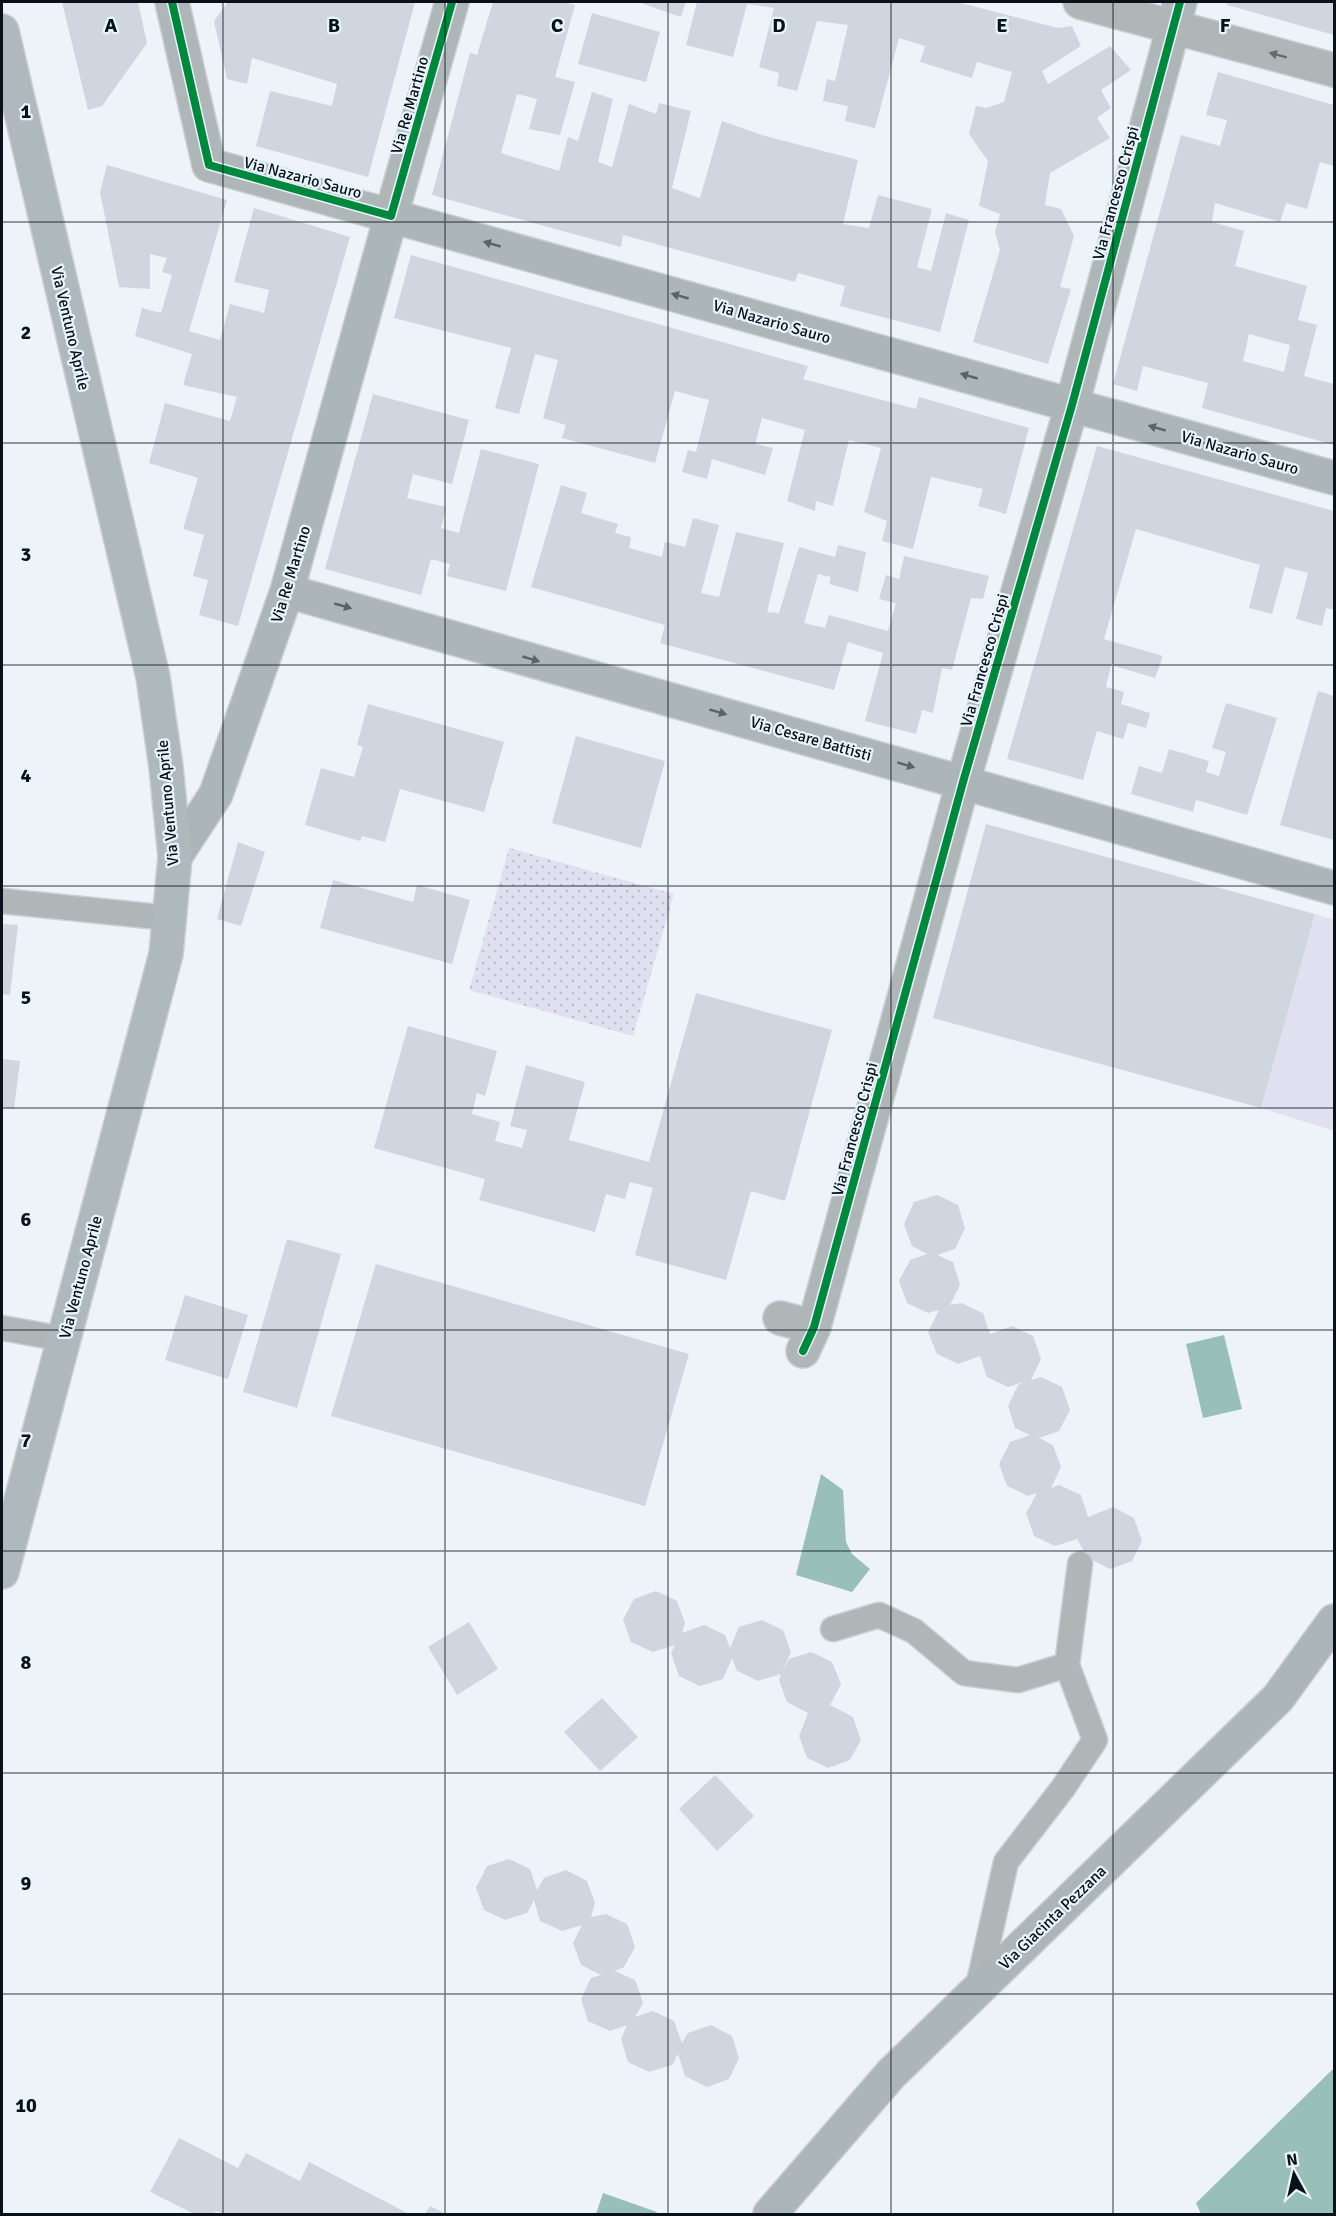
<svg xmlns="http://www.w3.org/2000/svg" width="1336" height="2216" viewBox="0 0 1336 2216" font-family="Signika,sans-serif">
	<defs>
		<pattern id="grass-dots" width="8" height="8" patternUnits="userSpaceOnUse" patternTransform="scale(1.5)"><rect width="8" height="8" fill="#e1e0f1"/><path d="M2 2h.1M6 6h.1" fill="none" stroke="#c0bfce" stroke-width="1.8" stroke-linecap="round"/></pattern>
	</defs>
	<rect width="100%" height="100%" fill="#edf3f8"/>
	<path fill="url(#grass-dots)" d="M509,848L674,894L633,1036L469,990Z"/>
	<path fill="#e1e0f1" d="M1315,914L1334,920V1131L1261,1108Z"/>
	<path fill="#98c0b9" d="M1224,1335L1242,1409L1203,1418L1186,1344Z
		M821,1474L843,1490L846,1542L852,1554L870,1569L852,1592L796,1575Z
		M1334,2068V2214H1201L1196,2203Z
		M603,2193L657,2212L656,2214H596Z"/>
	<path fill="#d0d6df" fill-rule="evenodd" d="M62,2H138L147,43L102,106L88,110Z
		M228,2H415L368,177L256,146L270,91L332,106L337,84L252,58L247,84L227,79L214,21Z
		M493,2H565L575,5L555,77L575,82L560,135L529,129L537,99L517,94L501,153L559,171L568,137L578,141L592,92L613,99L598,162L612,167L629,104L656,114L659,103L691,111L672,188L700,198L722,121L765,136L858,160L843,224L869,228L878,195L932,209L917,267L931,271L946,213L969,220L940,332L840,306L845,286L798,273L795,282L623,235L621,247L432,195L470,53L477,55Z
		M638,2H686L681,17Z
		M697,2H957L1058,28L1072,26L1081,46L1042,71L1048,84L1110,46L1131,70L1101,90L1111,108L1097,118L1110,138L1050,173L1045,205L1061,209L1074,236L1060,287L1071,289L1048,364L973,342L1000,250L995,232L1000,214L979,206L988,161L969,134L976,106L986,108L1004,102L1012,72L977,62L972,78L920,62L925,46L899,38L875,128L845,121L848,106L823,101L827,79L835,81L848,25L817,21L797,91L777,86L779,73L759,67L774,8L747,4L733,57L686,45Z
		M1227,2H1334V35L1227,5Z
		M592,13L660,32L646,82L578,64Z
		M1218,72L1334,105V166L1320,162L1307,209L1286,203L1280,222L1215,203L1212,222L1244,231L1235,266L1307,286L1298,320L1317,325L1304,376L1334,384V445L1202,408L1208,383L1143,366L1137,391L1113,384L1181,135L1220,146L1227,120L1206,115ZM1249,334L1290,345L1284,372L1243,361Z
		M107,165L227,200L189,331L220,340L230,304L264,313L269,290L234,282L254,208L350,237L238,626L199,615L208,580L193,576L204,535L183,529L198,478L149,463L165,403L230,421L237,397L183,385L192,354L135,336L142,308L161,313L172,275L162,272L167,258L150,254V289L119,287L100,192Z
		M411,255L808,366L803,379L916,409L919,397L1029,428L1006,514L978,506L983,489L931,477L913,549L882,541L887,521L864,512L881,448L849,440L833,506L816,501L815,511L787,501L805,430L762,418L755,444L773,448L765,475L712,459L707,479L682,472L688,450L696,452L709,400L675,391L655,463L562,438L566,425L543,418L558,360L535,354L519,414L495,408L511,348L394,318Z
		M373,394L469,420L452,484L413,474L407,498L446,507L441,528L459,533L481,449L539,464L506,591L447,576L450,564L431,559L421,595L325,569Z
		M1097,446L1334,511V610L1326,608L1322,626L1296,619L1308,573L1285,567L1272,614L1249,608L1260,565L1136,529L1104,639L1163,656L1155,678L1111,665L1106,687L1124,692L1121,704L1150,713L1146,728L1128,723L1123,739L1097,731L1083,780L1007,759Z
		M561,485L587,493L581,513L618,524L615,533L631,537L629,548L662,557L665,542L685,547L693,518L719,525L701,593L719,597L736,532L784,543L767,612L779,613L799,547L835,557L838,545L866,552L858,592L829,584L831,577L818,574L804,623L825,628L829,615L888,631L896,603L879,599L886,575L899,579L904,556L989,576L983,599L971,598L952,670L942,668L933,713L922,710L916,734L865,721L883,653L848,642L834,690L660,643L665,625L531,587Z
		M1318,691L1334,696V840L1280,825Z
		M1226,703L1277,718L1247,815L1196,800L1193,812L1131,794L1139,766L1162,773L1169,749L1209,761L1206,772L1219,776L1226,752L1212,748Z
		M368,704L504,742L484,812L400,789L385,842L362,836L360,841L305,825L321,768L354,777L363,747L357,745Z
		M576,736L665,761L641,848L552,823Z
		M986,824L1315,914L1261,1108L933,1018Z
		M238,842L265,852L241,926L217,919Z
		M333,880L413,902L417,885L470,900L452,964L320,928Z
		M2,924L18,925L10,995L2,994Z
		M696,993L832,1030L785,1201L751,1191L726,1280L635,1255L653,1188L630,1182L625,1199L606,1194L595,1232L479,1200L485,1179L374,1148L408,1026L497,1051L485,1096L477,1093L472,1114L500,1122L495,1141L522,1148L527,1130L510,1126L526,1065L585,1082L569,1140L649,1162Z
		M2,1059L20,1061L14,1109L2,1107Z
		M937,1195L958,1205L965,1228L955,1249L937,1255L953,1262L960,1285L950,1305L961,1303L983,1313L990,1334L1012,1326L1033,1336L1041,1359L1031,1380L1041,1377L1062,1387L1070,1410L1059,1431L1039,1438L1053,1445L1061,1467L1051,1488L1059,1485L1081,1495L1088,1517L1113,1507L1134,1518L1142,1541L1132,1561L1110,1569L1088,1558L1077,1539L1055,1546L1034,1536L1026,1513L1037,1493L1028,1496L1007,1486L999,1464L1010,1442L1030,1435L1015,1428L1008,1406L1018,1385L1026,1381L1008,1387L987,1377L980,1356L958,1364L937,1354L928,1332L939,1310L928,1313L907,1303L899,1281L910,1260L927,1254L912,1246L904,1224L914,1202Z
		M287,1239L341,1254L297,1408L243,1392Z
		M376,1264L689,1354L645,1506L331,1416Z
		M185,1295L248,1315L228,1379L165,1360Z
		M656,1591L677,1601L685,1623L682,1633L704,1625L725,1635L730,1648L739,1627L762,1620L783,1630L791,1652L782,1671L789,1659L811,1652L832,1662L841,1684L830,1705L853,1717L861,1740L850,1760L828,1768L807,1758L799,1736L808,1713L787,1702L779,1680L781,1674L758,1681L737,1671L732,1658L723,1679L700,1686L679,1676L671,1653L675,1645L653,1652L631,1642L623,1620L634,1599Z
		M469,1622L498,1669L457,1695L428,1647Z
		M602,1698L638,1737L600,1771L564,1732Z
		M715,1775L754,1816L717,1851L679,1809Z
		M509,1859L530,1869L537,1890L544,1878L566,1870L587,1881L595,1903L591,1917L606,1914L627,1924L635,1947L624,1967L615,1971L635,1980L643,2003L635,2017L653,2011L674,2021L682,2043L688,2033L711,2025L732,2036L739,2058L729,2079L707,2087L685,2076L678,2054L672,2065L649,2072L628,2062L621,2039L627,2025L610,2031L588,2021L581,1999L591,1978L601,1975L581,1965L573,1943L582,1925L562,1931L540,1921L534,1900L527,1913L505,1920L484,1910L476,1888L487,1866Z
		M179,2138L238,2168L246,2153L300,2181L309,2162L409,2214H224L216,2211L214,2214H194L150,2192Z
		M430,2206L446,2214H425Z"/>
	<g fill="none" stroke-linecap="round" stroke-linejoin="round">
		<g stroke="#c9cfd3" stroke-width="27">
			<path id="service" d="M2,901L169,918
				M2,1328L63,1339
				M833,1629L879,1615L914,1631L964,1673L1018,1680L1067,1665
				M977,1991L1006,1862L1063,1788L1095,1740L1067,1665L1080,1564"/>
		</g>
		<g stroke="#c9cfd3" stroke-width="36">
			<path id="minor" d="M172,2L209,165L391,216L452,2
				M1080,2L1334,70
				M780,1318L814,1327
				M803,1351L814,1327L963,782L1072,405L1180,2"/>
		</g>
		<g stroke="#c9cfd3" stroke-width="36">
			<path id="secondary" d="M287,591L1334,888
				M175,857L216,794L287,591L391,216L1334,478
				M770,2214L891,2074L1278,1698L1334,1621"/>
		</g>
		<g stroke="#c9cfd3" stroke-width="36">
			<path id="primary" d="M2,31L153,677L166,767L175,857L166,954L2,1572"/>
		</g>
		<use href="#service" stroke="#aeb6b7" stroke-width="24"/>
		<use href="#minor" stroke="#aeb6b7" stroke-width="33"/>
		<use href="#secondary" stroke="#acb5b7" stroke-width="33"/>
		<use href="#primary" stroke="#afb8bc" stroke-width="33"/>
		<g stroke="#e9f4fc" stroke-width="11">
			<path id="cycleway" d="M172,2L209,165L391,216L452,2
				M803,1351L814,1327L963,782L1072,405L1180,2"/>
		</g>
		<use href="#cycleway" stroke="#00873e" stroke-width="8"/>
	</g>
	<defs><path id="oneway-solid" d="M-6-.8H1V-3.2L6.5 0L1 3.2V.8H-6Z" transform="scale(1.5)"/></defs>
	<use fill="#636c6f" href="#oneway-solid" transform="translate(1278 55) rotate(-165)"/>
	<g fill="#5a6468">
		<use href="#oneway-solid" transform="translate(492 244) rotate(-164)"/>
		<use href="#oneway-solid" transform="translate(680 296) rotate(-164)"/>
		<use href="#oneway-solid" transform="translate(969 376) rotate(-164)"/>
		<use href="#oneway-solid" transform="translate(1157 428) rotate(-164)"/>
		<use href="#oneway-solid" transform="translate(343 606) rotate(16)"/>
		<use href="#oneway-solid" transform="translate(531 659) rotate(16)"/>
		<use href="#oneway-solid" transform="translate(718 712) rotate(16)"/>
		<use href="#oneway-solid" transform="translate(906 765) rotate(16)"/>
	</g>
	<path fill="none" stroke="#081218" stroke-width="1.5" stroke-opacity="0.55" d="M223,2V2214M445,2V2214M668,2V2214M891,2V2214M1113,2V2214M2,222H1334M2,443H1334M2,665H1334M2,886H1334M2,1108H1334M2,1330H1334M2,1551H1334M2,1773H1334M2,1994H1334"/>
	<g text-anchor="middle" stroke-width="4.5" stroke-linejoin="round" paint-order="stroke">
		<g font-size="16" fill="#081218" stroke="#e9f4fc">
			<text transform="translate(409 105) rotate(-74)" y="6">Via Re Martino</text>
			<text transform="translate(303 177) rotate(15)" y="6">Via Nazario Sauro</text>
			<text transform="translate(1115 193) rotate(-75)" y="6">Via Francesco Crispi</text>
			<text transform="translate(772 321) rotate(16)" y="6">Via Nazario Sauro</text>
			<text transform="translate(71 328) rotate(77)" y="6">Via Ventuno Aprile</text>
			<text transform="translate(1240 452) rotate(16)" y="6">Via Nazario Sauro</text>
			<text transform="translate(290 574) rotate(-73)" y="6">Via Re Martino</text>
			<text transform="translate(984 660) rotate(-74)" y="6">Via Francesco Crispi</text>
			<text transform="translate(811 738) rotate(16)" y="6">Via Cesare Battisti</text>
			<text transform="translate(167 803) rotate(-95)" y="6">Via Ventuno Aprile</text>
			<text transform="translate(854 1129) rotate(-75)" y="6">Via Francesco Crispi</text>
			<text transform="translate(80 1277) rotate(-75)" y="6">Via Ventuno Aprile</text>
			<text transform="translate(1052 1917) rotate(-44)" y="6">Via Giacinta Pezzana</text>
		</g>
	</g>
	<g font-size="20" text-anchor="middle" font-weight="bold" fill="#081218" stroke="#e9f4fc" stroke-width="4.5" stroke-linejoin="round" paint-order="stroke">
		<text x="111" y="32">A</text>
		<text x="334" y="32">B</text>
		<text x="557" y="32">C</text>
		<text x="779" y="32">D</text>
		<text x="1002" y="32">E</text>
		<text x="1225" y="32">F</text>
		<text x="26" y="118">1</text>
		<text x="26" y="339">2</text>
		<text x="26" y="561">3</text>
		<text x="26" y="782">4</text>
		<text x="26" y="1004">5</text>
		<text x="26" y="1226">6</text>
		<text x="26" y="1447">7</text>
		<text x="26" y="1669">8</text>
		<text x="26" y="1890">9</text>
		<text x="26" y="2112">10</text>
	</g>
	<rect width="1336" height="2216" fill="none" stroke="#081218" stroke-width="6"/>
	<g transform="translate(1294 2174) rotate(352)" stroke="#e9f4fc" stroke-width="4.5" paint-order="stroke">
	<path d="M0-4.5L10 22L0 15L-10 22Z" fill="#081218"/>
	<text y="-9" font-size="16" font-weight="bold" text-anchor="middle" fill="#081218">N</text>
	</g>
</svg>
